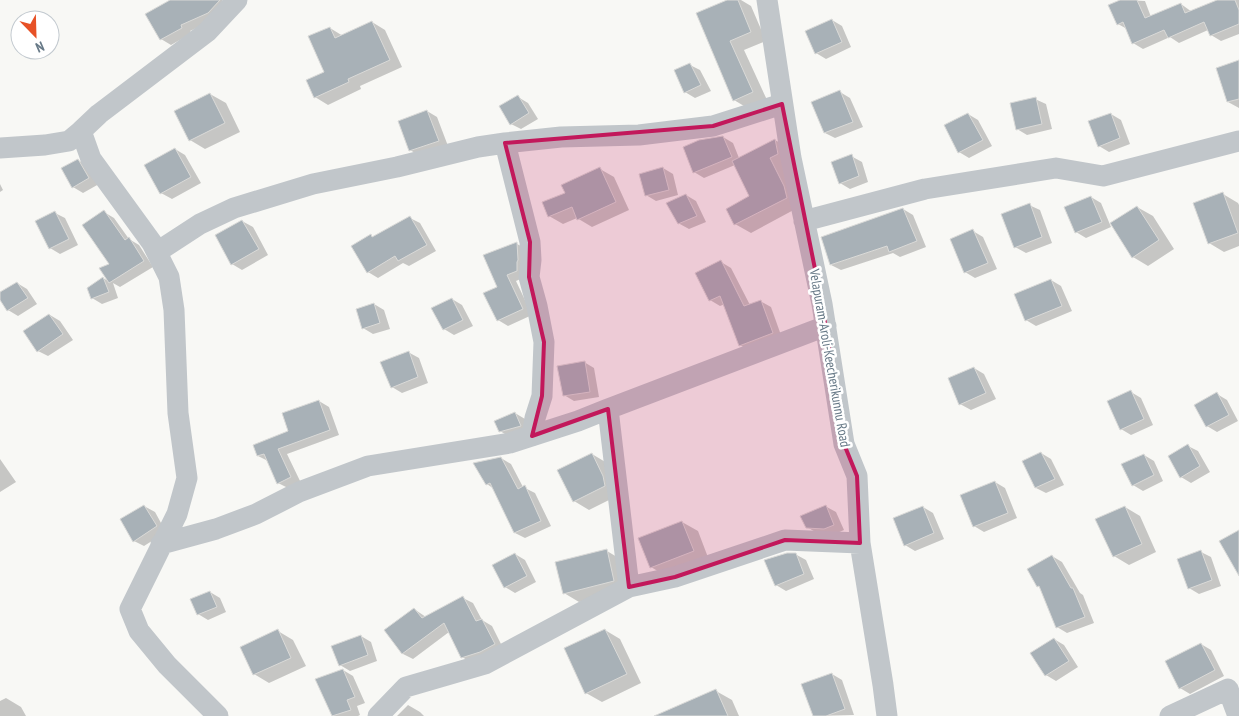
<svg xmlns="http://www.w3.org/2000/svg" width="1239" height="716" viewBox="0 0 1239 716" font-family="'PT Sans Narrow',sans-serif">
	<rect width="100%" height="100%" fill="#f8f8f5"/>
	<path fill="#0003" d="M173,0H222L227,9L218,18L190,31L192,33L171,45L161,39Z
		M730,0H741L751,6L766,41L744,50L767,100L749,109L734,100L698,14Z
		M1123,0L1145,1L1151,17L1181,4L1192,12L1221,0H1239V34L1221,41L1211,35L1208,30L1179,43L1170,37L1143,49L1133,43L1127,29L1118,24Z
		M832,20L842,26L851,47L826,59L816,53Z
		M372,22L385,30L402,67L360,86L361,89L328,105L315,97L326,72L330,28L343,36Z
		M1239,62V108L1228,102Z
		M690,65L700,70L711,91L695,98L685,92Z
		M840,92L850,98L863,127L835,138L825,133L813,103Z
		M210,94L226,103L240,132L205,149L190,140Z
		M518,97L528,103L538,119L521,129L511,124Z
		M1035,99L1046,104L1052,129L1027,135L1017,129Z
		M427,111L437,117L448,146L420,156L410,150Z
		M968,114L978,120L992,146L969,158L959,152Z
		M1111,114L1121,120L1130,144L1109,152L1099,146Z
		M723,137L733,143L739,158L775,140L791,149L801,206L751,233L735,224L751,197L735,165L704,178L694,172Z
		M175,149L185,155L201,183L172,199L161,193Z
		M851,156L862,162L868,182L850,189L840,183Z
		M78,160L88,166L99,184L83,193L73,187Z
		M663,168L673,174L678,195L656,201L646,195Z
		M600,169L614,177L629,210L592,227L577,218L563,224L549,216L567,193Z
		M0,184L3,190L0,192Z
		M1223,194L1238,203L1239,205V246L1224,252L1209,243Z
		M686,195L696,201L706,222L689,229L678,223Z
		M1091,197L1101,203L1111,227L1086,238L1076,232Z
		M1029,205L1040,210L1052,243L1026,253L1015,247L1003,215Z
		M1137,207L1153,216L1174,249L1148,266L1133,257Z
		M903,209L913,215L926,247L900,257L893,253L841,270L831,265Z
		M104,212L114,218L129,239L139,245L153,267L120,287L113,283L118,298L102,304L92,298L103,278L110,282L101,268L111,265Z
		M55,213L65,218L78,245L60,254L50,248Z
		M410,218L420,223L436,251L409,266L403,263L378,278L368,272L371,236L374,238Z
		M242,221L253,227L268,255L242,270L232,264Z
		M973,231L983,237L997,269L975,278L965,272Z
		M517,244L527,249V276L516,281L532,315L508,326L498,320V288Z
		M721,262L731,268L750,305L760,301L771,307L782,338L750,351L740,345L725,304L720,306L710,300Z
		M1051,280L1061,286L1072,311L1036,326L1026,320Z
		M17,283L27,289L37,304L18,316L8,310L0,298V294Z
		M452,299L462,305L473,326L454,335L444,329Z
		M374,304L384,310L390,329L373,334L363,328Z
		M50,315L60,321L73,340L48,356L38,351Z
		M408,352L419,358L428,383L402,393L392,387Z
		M584,362L594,368L599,397L574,401L564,395Z
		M974,368L984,374L996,399L971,410L960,404Z
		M1131,392L1141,398L1153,425L1131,435L1121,429Z
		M1217,394L1227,400L1238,421L1217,432L1207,426Z
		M319,401L329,407L339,435L287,454L301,483L288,488L278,483L268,461L258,456L290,432Z
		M515,413L525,419L530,432L510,437L500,431Z
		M1188,446L1198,451L1210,472L1191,483L1181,477Z
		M1041,453L1051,459L1064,485L1046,493L1036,488Z
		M592,454L607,463L619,495L589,510L574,501Z
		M1144,455L1154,461L1163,481L1143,491L1133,485Z
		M501,458L511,464L523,487L535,493L551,526L525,538L515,533L494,489L487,484Z
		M0,459L16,482L0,492Z
		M995,482L1005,488L1017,518L984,532L974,526Z
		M144,506L155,512L166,532L144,546L134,541Z
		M825,506L836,512L844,530L835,534L817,533L807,527Z
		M923,507L933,513L944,539L915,551L905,545Z
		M1125,507L1140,516L1156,552L1129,565L1114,556Z
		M682,522L698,531L709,560L666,576L651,567Z
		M607,551L622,560L629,589L579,602L564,593Z
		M1201,552L1211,557L1221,586L1199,594L1189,588Z
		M515,554L525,560L536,582L515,593L505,587Z
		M795,554L806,560L814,579L786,591L776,585Z
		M1052,556L1062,562L1080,593L1083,595L1094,623L1067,633L1057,627L1041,588L1038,586Z
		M210,592L220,598L226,612L208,620L198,614Z
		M463,598L473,603L482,620L492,626L504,650L472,663L462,657L449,632L413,659L403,654L386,631L414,609L426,617Z
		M605,630L620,639L641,683L602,702L586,693Z
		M278,631L293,640L306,666L269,683L254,674Z
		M361,636L371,642L377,661L350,671L340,665Z
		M1054,639L1064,645L1078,667L1056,681L1046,675Z
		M1201,644L1211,650L1224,676L1190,694L1180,688Z
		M343,670L353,676L365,703L357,706L360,715L358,716H333L317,680Z
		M832,674L842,680L854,715L814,716Z
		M716,691L732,700L739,716H681Z
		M6,698L21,707L26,716H0V701Z
		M408,705L420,712L424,716H397Z"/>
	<path fill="#a8b1b7" stroke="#dadad8" d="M170,0H220L208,13L181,25L182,28L160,40L145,14Z
		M727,0H738L751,32L730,41L753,92L733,101L696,13Z
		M1120,0H1137L1145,18L1181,3L1185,13L1217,0H1235L1239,10V24L1210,36L1204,22L1168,38L1164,30L1132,44L1123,22L1117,25L1108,5Z
		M832,19L842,42L815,54L805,31Z
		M372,21L390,60L348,79L349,82L314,98L306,80L324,72L308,36L330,27L335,38Z
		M1239,60V99L1227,102L1216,68Z
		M690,63L701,85L684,93L674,70Z
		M840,90L853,122L824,133L811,102Z
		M210,93L225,123L189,141L174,111Z
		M518,95L529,113L510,125L499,106Z
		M1036,97L1042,124L1016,130L1010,103Z
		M427,110L439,141L409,151L398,121Z
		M968,113L983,140L958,153L944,125Z
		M1111,113L1120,138L1098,147L1088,121Z
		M723,136L732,157L693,173L683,147L699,140Z
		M775,139L778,154L770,158L784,186L787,198L734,225L726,209L749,196L732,161Z
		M175,148L191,177L160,194L144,165Z
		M852,154L859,176L839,184L831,162Z
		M78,159L89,178L72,188L61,168Z
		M600,167L616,202L577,220L572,207L548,217L542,202L565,193L561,185Z
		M663,167L669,190L645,196L639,174Z
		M1223,192L1238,233L1208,244L1193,203Z
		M686,194L697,216L678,224L666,203Z
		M1091,196L1102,222L1075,233L1064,207Z
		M1030,203L1042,237L1014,248L1001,214Z
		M1137,206L1159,240L1132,258L1110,223Z
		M903,208L917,241L889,252L887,246L830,265L821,237Z
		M104,210L125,240L129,237L144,261L109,283L99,268L109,264L82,225Z
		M55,211L69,239L49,249L35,221Z
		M410,216L427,245L398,261L395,256L367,273L351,246L371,234L372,237Z
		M242,220L259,249L231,265L215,235Z
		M973,229L988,263L964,273L950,239Z
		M517,242L518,260L517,262V271L507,275L523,309L497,321L483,293L497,287L483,255Z
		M721,260L744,306L761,300L773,333L739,346L720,296L709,301L695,273Z
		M103,277L109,292L91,299L87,288Z
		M1051,279L1062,306L1025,321L1014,294Z
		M17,282L28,298L7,311L0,300V292Z
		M452,298L463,320L443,330L431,308Z
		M374,303L380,323L362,329L356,309Z
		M49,314L63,334L37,352L23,331Z
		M409,351L418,377L391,388L380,362Z
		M585,361L590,392L563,396L557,366Z
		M974,367L986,393L959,405L948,378Z
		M1131,390L1144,419L1120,430L1107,401Z
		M1217,392L1229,415L1206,427L1194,405Z
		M319,400L330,430L278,449L291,477L277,484L264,454L257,456L253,445L288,431L282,413Z
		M515,412L521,426L499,432L494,421Z
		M1188,444L1200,466L1180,478L1168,456Z
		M1041,452L1055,479L1035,488L1022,461Z
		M592,453L603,476L605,486L573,502L557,470Z
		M1144,454L1154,475L1132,486L1121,464Z
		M501,457L518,489L525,485L541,521L514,533L490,483L486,485L473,463Z
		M995,481L1008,513L973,527L960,495Z
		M144,505L157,526L133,542L120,519Z
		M826,505L834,525L824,529L806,528L800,516Z
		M923,506L934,533L904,546L893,518Z
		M1125,506L1142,544L1113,557L1095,519Z
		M682,521L694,551L650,568L638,538Z
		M1239,530V576L1219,541Z
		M607,549L614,581L563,594L555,562Z
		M1201,550L1212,580L1188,589L1177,559Z
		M515,553L527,576L504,588L492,565Z
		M787,553H796L804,574L775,586L764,560Z
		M1052,555L1071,588H1073L1085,617L1056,628L1039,586L1037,587L1027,569Z
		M210,591L217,607L197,615L190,599Z
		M463,596L476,621L482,619L495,644L480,652L461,658L444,623L402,654L384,630L414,608L422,618Z
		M278,629L291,658L253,675L240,647Z
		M605,629L627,674L585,694L564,648Z
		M361,635L368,655L339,666L331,646Z
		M1054,638L1069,661L1045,676L1030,653Z
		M1201,643L1215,670L1179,689L1165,661Z
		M343,669L355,697L347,700L351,710L332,716L315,679Z
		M832,673L845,709L826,716H813L801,684Z
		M716,689L728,716H654Z"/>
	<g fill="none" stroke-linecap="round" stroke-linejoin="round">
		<path stroke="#c1c6ca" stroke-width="21" d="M767,0L791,158L822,304L844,444L857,476L860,543L883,685L887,716
			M505,143L530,242L531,260L529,277L537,306L544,342L542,396L535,418L532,436
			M0,148L45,145L69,141L81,131
			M804,221L925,189L1056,168L1103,176L1239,141
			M157,252L200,224L234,208L313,184L397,167L478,147L505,143L561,137L639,135L713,126L782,104
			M161,544L216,529L256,514L299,492L368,466L510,443L578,421L608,409
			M629,587L675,577L785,540L860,543
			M218,716L167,665L139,631L130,609L177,514L187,478L178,413L174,310L169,277L152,243L91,159L81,131L99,114L207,32L237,0
			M378,716L406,687L485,664L629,587L608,409L826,326
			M1170,716L1228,689L1238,716"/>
	</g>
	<path fill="#c2185b" fill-opacity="0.2" stroke="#c2185b" stroke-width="4" stroke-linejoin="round" d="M782,104L822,304L844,444L857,476L860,543L785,540L675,577L629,587L608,409L532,436L542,396L544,342L529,277L530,242L505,143L713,126Z"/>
	<g text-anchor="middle" stroke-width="5" stroke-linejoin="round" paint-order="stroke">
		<g font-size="14" fill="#677987" stroke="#fff">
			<text transform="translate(830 358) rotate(80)" y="5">Velapuram-Aroli-Keecherikunnu Road</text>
		</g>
	</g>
	<g transform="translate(35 35) rotate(157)"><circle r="24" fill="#ffffff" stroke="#c2c9cf"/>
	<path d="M0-4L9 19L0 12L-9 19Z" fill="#e75126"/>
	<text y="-8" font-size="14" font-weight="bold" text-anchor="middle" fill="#677987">N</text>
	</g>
</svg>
